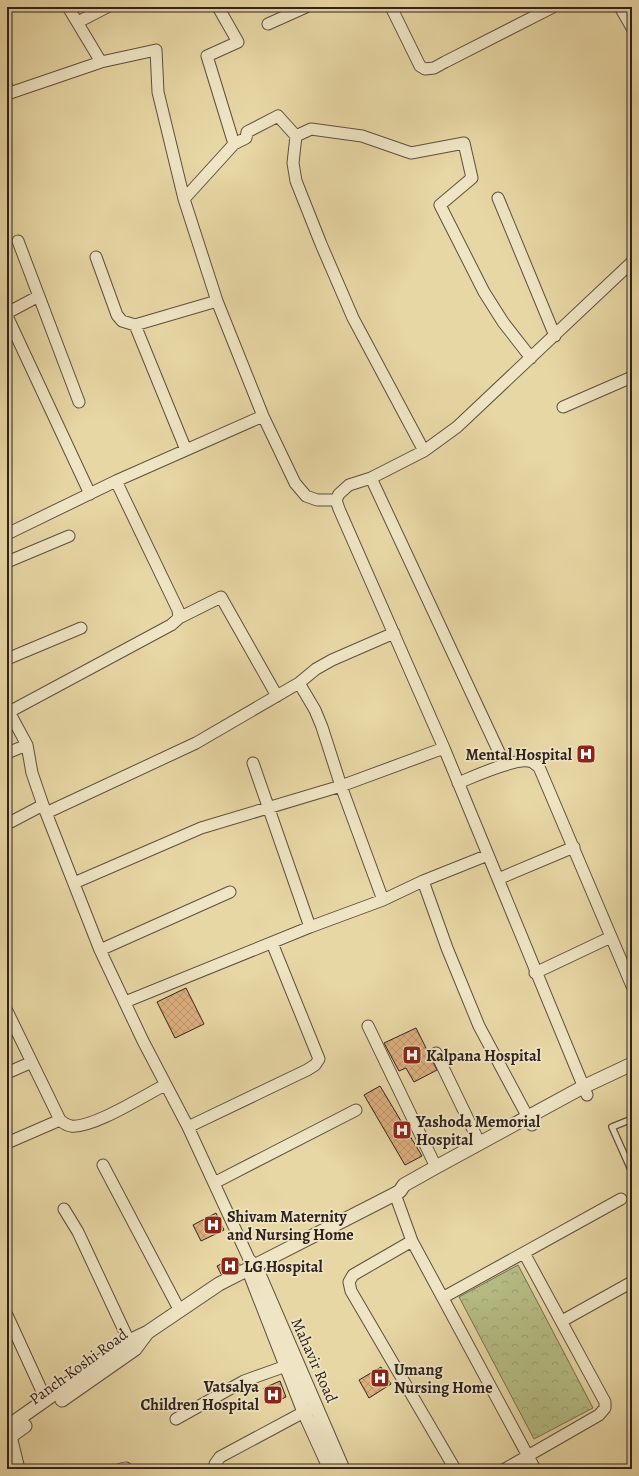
<svg xmlns="http://www.w3.org/2000/svg" width="639" height="1476" viewBox="0 0 639 1476" font-family="Alegreya,serif">
	<defs>
		<pattern id="park-crowns" width="20" height="18" patternUnits="userSpaceOnUse"><rect width="20" height="18" fill="#b6be85"/><path d="M2 6a3 3 0 1 1 6 0M12 15a3 3 0 1 1 6 0" fill="none" stroke="#9da372"/></pattern>
		<pattern id="building-cross-hatch" width="8" height="8" patternUnits="userSpaceOnUse"><rect width="8" height="8" fill="#ddaf7e"/><path d="M0 0l8 8M0 8l8-8" fill="none" stroke="#be966c"/></pattern>
	</defs>
	<rect width="100%" height="100%" fill="#e7d7a4"/>
	<filter id="stains"><feTurbulence type="fractalNoise" baseFrequency=".005" numOctaves="4"/><feColorMatrix values="0 0 0 0 .2 0 0 0 0 .09 0 0 0 0 .02 0 0 0 .5 -.17"/></filter>
	<radialGradient id="worn" r=".72"><stop offset=".6" stop-color="#630" stop-opacity="0"/><stop offset="1" stop-color="#630" stop-opacity=".3"/></radialGradient>
	<path fill="url(#park-crowns)" stroke="#727052" d="M518,1265L593,1408L534,1439L459,1297Z"/>
	<path fill="url(#building-cross-hatch)" stroke="#2f221e" d="M186,988L204,1024L175,1038L157,1002Z
		M416,1028L437,1070L414,1082L406,1068L399,1071L384,1043Z
		M380,1086L422,1156L405,1165L364,1095Z
		M216,1213L224,1230L201,1241L193,1225Z
		M235,1257L240,1265L221,1274L217,1266Z
		M381,1367L391,1384L369,1398L359,1380Z
		M280,1381L286,1397L270,1404L264,1388Z"/>
	<g fill="none" stroke-linecap="round" stroke-linejoin="round">
		<g stroke="#5d4f40" stroke-width="8">
			<path id="service" d="M632,1119L612,1127L632,1172"/>
		</g>
		<g stroke="#5d4f40" stroke-width="13">
			<path id="minor" d="M68,7L101,62
				M218,7L238,42L207,56L234,144
				M391,7L420,66L425,69L434,68L445,62L553,7
				M620,7L632,28
				M78,22L107,7
				M268,24L306,7
				M7,87L10,93L101,62L156,50L158,92L184,199L217,301L263,416L295,483L306,496L317,500H336
				M498,198L555,336
				M184,199L234,144L246,138L247,132L278,116L296,136
				M18,241L79,402
				M96,257L117,315L122,321L135,325L217,301
				M7,313L39,296
				M7,316L90,494
				M135,325L186,450
				M563,407L632,377
				M424,451L353,318L321,244L296,181L293,163L296,136L311,129L362,136L411,153L464,143L472,178L440,205L484,292L503,322L531,358
				M371,478L505,765
				M7,534L116,481L263,416
				M7,562L69,536
				M179,618L221,597L277,696
				M7,659L81,628
				M299,683L315,710L322,727L341,786L383,900
				M7,708L27,745L32,773L43,805L100,950L143,1041L188,1127L249,1259L255,1265
				M9,712L171,625L179,618L178,610L116,481
				M7,753L27,745
				M253,763L310,927
				M458,783C473,777 518,756 532,762C534,763 537,766 539,767L632,986
				M46,813L196,743L299,683L316,669L332,660L394,633
				M7,824L43,805
				M498,879L574,847
				M423,881L447,948L479,1026L532,1125
				M74,883L201,828L341,786L444,748
				M100,950L230,892
				M535,973L611,937
				M125,1002L310,927L383,900L423,881L488,855
				M7,1011L60,1120C63,1123 66,1125 71,1126C92,1129 145,1095 165,1085
				M368,1026L436,1167
				M436,1053L480,1144
				M7,1073L32,1062
				M587,1095L444,748L339,509L336,500L339,494L349,485L371,478L424,451L457,427L632,262
				M188,1127L307,1070L315,1065L319,1059L272,943
				M7,1143L60,1120
				M103,1165L180,1311
				M214,1183L356,1110
				M395,1194L412,1241L535,1469
				M64,1209L78,1232L129,1341
				M412,1241L353,1275L349,1282L351,1291L455,1469
				M444,1297L621,1199
				M7,1315L46,1400
				M562,1321L632,1282
				M176,1419L244,1381L286,1366
				M11,1436L19,1469
				M121,1469L126,1468
				M215,1469V1464L220,1457L304,1412L312,1409
				M505,1469L599,1415L605,1408V1402L524,1253"/>
		</g>
		<g stroke="#5d4f40" stroke-width="15">
			<path id="tertiary" d="M255,1265L343,1469
				M251,1276L304,1412L330,1469
				M62,1400L135,1349L147,1333
				M7,1427L129,1341L148,1332L219,1284L395,1194L400,1191L404,1185L436,1167L583,1087L632,1064
				M7,1439L25,1426"/>
		</g>
		<use href="#service" stroke="#efe5c4" stroke-width="5.5"/>
		<use href="#minor" stroke="#efe5c4" stroke-width="11"/>
		<use href="#tertiary" stroke="#efe5c4" stroke-width="13"/>
	</g>
	<defs>
		<g id="hospital-square" transform="scale(1)"><rect x="-9" y="-9" width="18" height="18" rx="4" fill="#8f2418" stroke="#efe5c4"/><path d="M-5-5h3v3.5h4V-5h3V5h-3V1.5h-4V5h-3Z" fill="#fff"/></g>
	</defs>
	<g fill-rule="evenodd">
		<use href="#hospital-square" x="586" y="754"/>
		<use href="#hospital-square" x="412" y="1055"/>
		<use href="#hospital-square" x="402" y="1130"/>
		<use href="#hospital-square" x="213" y="1225"/>
		<use href="#hospital-square" x="230" y="1266"/>
		<use href="#hospital-square" x="380" y="1378"/>
		<use href="#hospital-square" x="273" y="1395"/>
	</g>
	<g text-anchor="middle" stroke-width="3.5" stroke-linejoin="round" paint-order="stroke">
		<g font-size="16" font-weight="bold" fill="#2f221e" stroke="#efe5c4" text-anchor="start">
			<text x="572" y="760" text-anchor="end">Mental Hospital</text>
			<text x="426" y="1061">Kalpana Hospital</text>
			<text x="416" y="1127">Yashoda Memorial<tspan x="416" dy="18">Hospital</tspan></text>
			<text x="227" y="1222">Shivam Maternity<tspan x="227" dy="18">and Nursing Home</tspan></text>
			<text x="244" y="1272">LG Hospital</text>
			<text x="394" y="1375">Umang<tspan x="394" dy="18">Nursing Home</tspan></text>
			<text x="259" y="1392" text-anchor="end">Vatsalya<tspan x="259" dy="18">Children Hospital</tspan></text>
		</g>
		<g font-size="16" fill="#2f221e" stroke="#efe5c4">
			<text transform="translate(315 1360) rotate(66)" y="6">Mahavir Road</text>
			<text transform="translate(78 1366) rotate(-36)" y="6">Panch Koshi Road</text>
		</g>
	</g>
	<rect width="639" height="1476" fill="none" stroke="#e7d7a4" stroke-width="24"/>
	<rect x="8" y="8" width="623" height="1460" fill="none" stroke="#2f221e" stroke-width="2"/>
	<rect x="12" y="12" width="615" height="1452" fill="none" stroke="#2f221e"/>
	<rect width="100%" height="100%" filter="url(#stains)"/>
	<rect width="100%" height="100%" fill="url(#worn)"/>
</svg>
